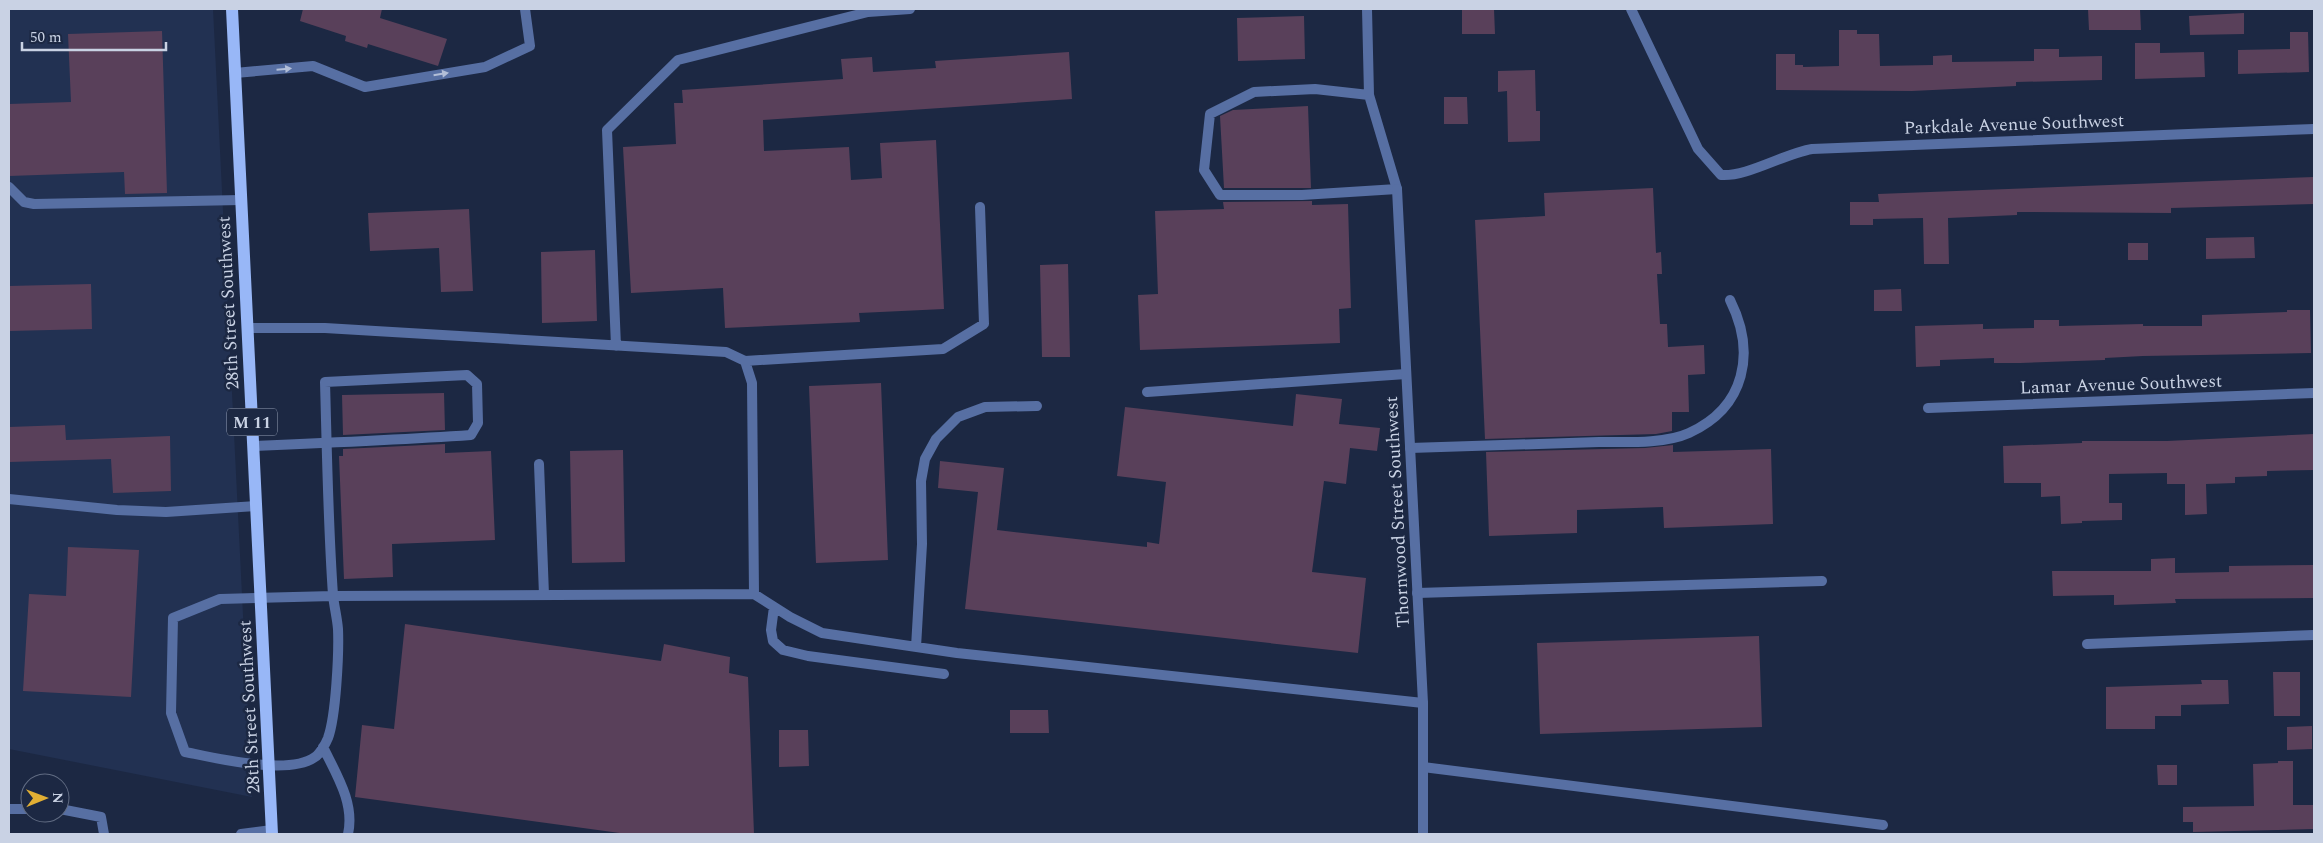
<svg xmlns="http://www.w3.org/2000/svg" width="2323" height="843" viewBox="0 0 2323 843" font-family="Spectral,serif">
	<rect width="100%" height="100%" fill="#1c2843"/>
	<path fill="#223152" d="M9,9H213L252,797L9,749Z"/>
	<path fill="#59405a" d="M303,9H382L380,18L447,39L438,66L368,44L367,48L345,41L346,36L300,21Z
		M1462,9H1494L1495,34H1462Z
		M2088,9H2140L2141,30H2089Z
		M2244,13V34L2190,35L2189,16Z
		M1304,16L1305,59L1238,61L1237,18Z
		M1839,30H1857V34H1879L1880,66L1933,65V56L1952,55V62L2034,61V49H2059V57L2102,56V80L2016,82V86L1912,91L1776,90V54H1795V65H1803V67L1839,66Z
		M162,31L167,193L125,194L124,172L9,176V104L71,102L68,34Z
		M2290,32H2308L2309,72L2238,74V50L2290,49Z
		M2135,43H2160V53L2204,52L2205,77L2135,79Z
		M1069,52L1072,99L763,120L764,151L849,147L851,180L882,178L880,143L936,140L944,309L859,313L860,322L725,328L723,288L631,293L623,147L676,144L674,103H683L682,90L843,79L841,59L872,57L873,72L936,68L935,61Z
		M1535,70L1536,111H1540V141L1508,142L1507,91L1498,92V71Z
		M1444,97H1467L1468,124H1444Z
		M1308,106L1311,188H1224L1220,116L1233,110Z
		M2314,177V204L2171,208V213L2017,212V215L1948,218L1949,264H1924L1923,218L1873,219V225H1850V202H1879L1878,194Z
		M1653,188L1656,253L1661,252L1662,274H1657L1660,324H1667L1668,347L1704,345L1705,374L1688,375L1689,412H1672V431L1656,434L1485,439L1475,220L1545,216L1544,193Z
		M1312,201V205L1348,204L1351,308L1339,309L1340,343L1140,350L1138,295L1158,294L1155,211L1224,209L1223,202Z
		M469,209L473,291L441,292L439,248L370,251L368,213Z
		M2254,237L2255,258L2206,259V238Z
		M2128,243H2148V260H2128Z
		M595,250L597,321L542,323L541,252Z
		M1068,264L1070,357H1042L1040,265Z
		M91,284L92,329L9,331V286Z
		M1901,289L1902,311H1874V290Z
		M2287,310H2310L2311,353L2143,356L2105,358V360L2020,363H1994V358L1940,360V366L1916,367L1915,326L1983,324V329L2034,328V320H2059V326L2143,324V326H2202V315L2287,312Z
		M881,383L888,560L816,563L809,386Z
		M444,393L445,430L343,435L342,395Z
		M1296,394L1342,399L1339,424L1380,428L1377,451L1350,448L1346,484L1324,481L1312,572L1366,578L1358,653L965,609L978,492L938,488L940,461L1004,468L997,530L1147,547V542L1159,544L1166,482L1117,476L1125,407L1293,426Z
		M65,425L66,440L170,436L171,491L113,493L111,459L9,462V427Z
		M2314,434V470L2267,471V476L2235,477V483L2206,484L2207,514L2185,515V484H2167V473L2109,474V503H2122V520L2082,521V523L2061,524L2060,496L2041,497V483H2004L2003,446L2082,443V441H2167Z
		M445,444V453L491,451L495,540L392,544L393,577L344,579L339,456H343V449Z
		M1673,445V452L1771,449L1773,524L1664,528L1663,507L1577,510V533L1489,536L1486,452L1645,448Z
		M623,450L625,562L572,563L570,451Z
		M68,547L139,550L131,697L23,691L29,594L66,596Z
		M2175,558V573L2229,572V566L2314,565V598L2175,599L2176,603L2114,605V595L2053,596L2052,571H2151V559Z
		M405,624L661,661L664,644L730,657L729,673L748,677L754,834H627L355,797L362,725L394,729Z
		M1759,636L1762,727L1540,734L1537,643Z
		M2273,672H2300V716H2274Z
		M2201,680H2228L2229,704L2181,705V716H2155V729H2106V687L2202,684Z
		M1010,710H1048L1049,733H1010Z
		M2312,726V749L2287,750V727Z
		M779,730H808L809,766L779,767Z
		M2278,761H2293V805H2314V829L2193,832V822H2183V807L2254,806L2253,764L2278,763Z
		M2157,765H2177V785H2158Z"/>
	<g fill="none" stroke-linecap="round" stroke-linejoin="round">
		<path stroke="#576fa3" stroke-width="10" d="M1367,9L1369,95L1397,189L1302,195H1220L1204,170L1210,114L1254,92L1315,89L1369,95
			M235,73L313,66L365,87L485,67L530,46L525,9
			M9,187L24,202L34,204L241,200
			M247,328H325L726,352L745,361L752,383L754,594
			M616,346L607,130L678,60L868,12L910,9
			M745,361L943,349L984,324L980,207
			M1147,392L1406,374
			M253,446C326,443 398,440 471,435L478,423L477,384L467,375L325,382C327,453 328,524 333,595C334,606 337,617 338,629C339,653 336,716 328,738C326,743 320,754 315,757C289,776 215,758 185,752L171,713L173,618L220,599L333,596L754,594L790,617L822,633L957,653L1423,703
			M1410,448C1473,446 1536,444 1599,442C1626,442 1665,444 1689,433C1746,407 1756,352 1730,300
			M539,464L544,595
			M9,499L117,510L166,512L257,506
			M1417,593L1822,581
			M774,607L771,630L773,641L783,650L808,656L944,674
			M916,647L922,544L921,481L925,459L936,439L958,417L985,407L1037,406
			M323,747C336,774 355,803 348,834
			M1423,767L1883,825
			M9,809H30
			M60,809L101,817L104,834
			M241,834L272,830"/>
		<path stroke="#576fa3" stroke-width="10" d="M1631,9L1698,149L1721,175C1747,177 1783,154 1812,149L2314,129
			M1397,189L1423,703V834
			M1928,408L2314,393
			M2087,644L2314,635"/>
		<path stroke="#98b7f7" stroke-width="12" d="M232,9L272,834"/>
	</g>
	<defs><path id="oneway-solid" d="M-6-.8H1V-3.2L6.5 0L1 3.2V.8H-6Z" transform="scale(1.25)"/></defs>
	<g fill="#b2bed7">
		<use href="#oneway-solid" transform="translate(284 69) rotate(-5)"/>
		<use href="#oneway-solid" transform="translate(441 74) rotate(-9)"/>
	</g>
	<g text-anchor="middle" stroke-width="5" stroke-linejoin="round" paint-order="stroke">
		<rect fill="#1c2843" stroke="#959fb4" stroke-width="1" x="227" y="408.5" width="50" height="27" rx="4"/>
		<g font-size="16" font-weight="bold" fill="#c9d2e4">
			<text x="252" y="428">M 11</text>
		</g>
		<g font-size="18" fill="#c9d2e4" stroke="#1c2843">
			<text transform="translate(2014 124) rotate(-2)" y="6">Parkdale Avenue Southwest</text>
			<text transform="translate(228 303) rotate(-93)" y="6">28th Street Southwest</text>
			<text transform="translate(2121 384) rotate(-2)" y="6">Lamar Avenue Southwest</text>
			<text transform="translate(1397 512) rotate(-93)" y="6">Thornwood Street Southwest</text>
			<text transform="translate(249 707) rotate(-93)" y="6">28th Street Southwest</text>
		</g>
	</g>
	<rect width="2323" height="843" fill="none" stroke="#c9d2e4" stroke-width="20"/>
	<g transform="translate(45 798) rotate(89)"><circle r="24" fill="#1c2843" stroke="#616c83"/>
	<path d="M0-4L9 19L0 12L-9 19Z" fill="#e1af34"/>
	<text y="-8" font-size="14" font-weight="bold" text-anchor="middle" fill="#c9d2e4">N</text>
	</g>
	<path d="M22 42v8h144v-8" fill="none" stroke="#c9d2e4" stroke-width="2.5"/>
	<text x="30" y="42" font-size="15" fill="#c9d2e4" stroke="#1c2843" stroke-width="4" paint-order="stroke">50 m</text>
</svg>
